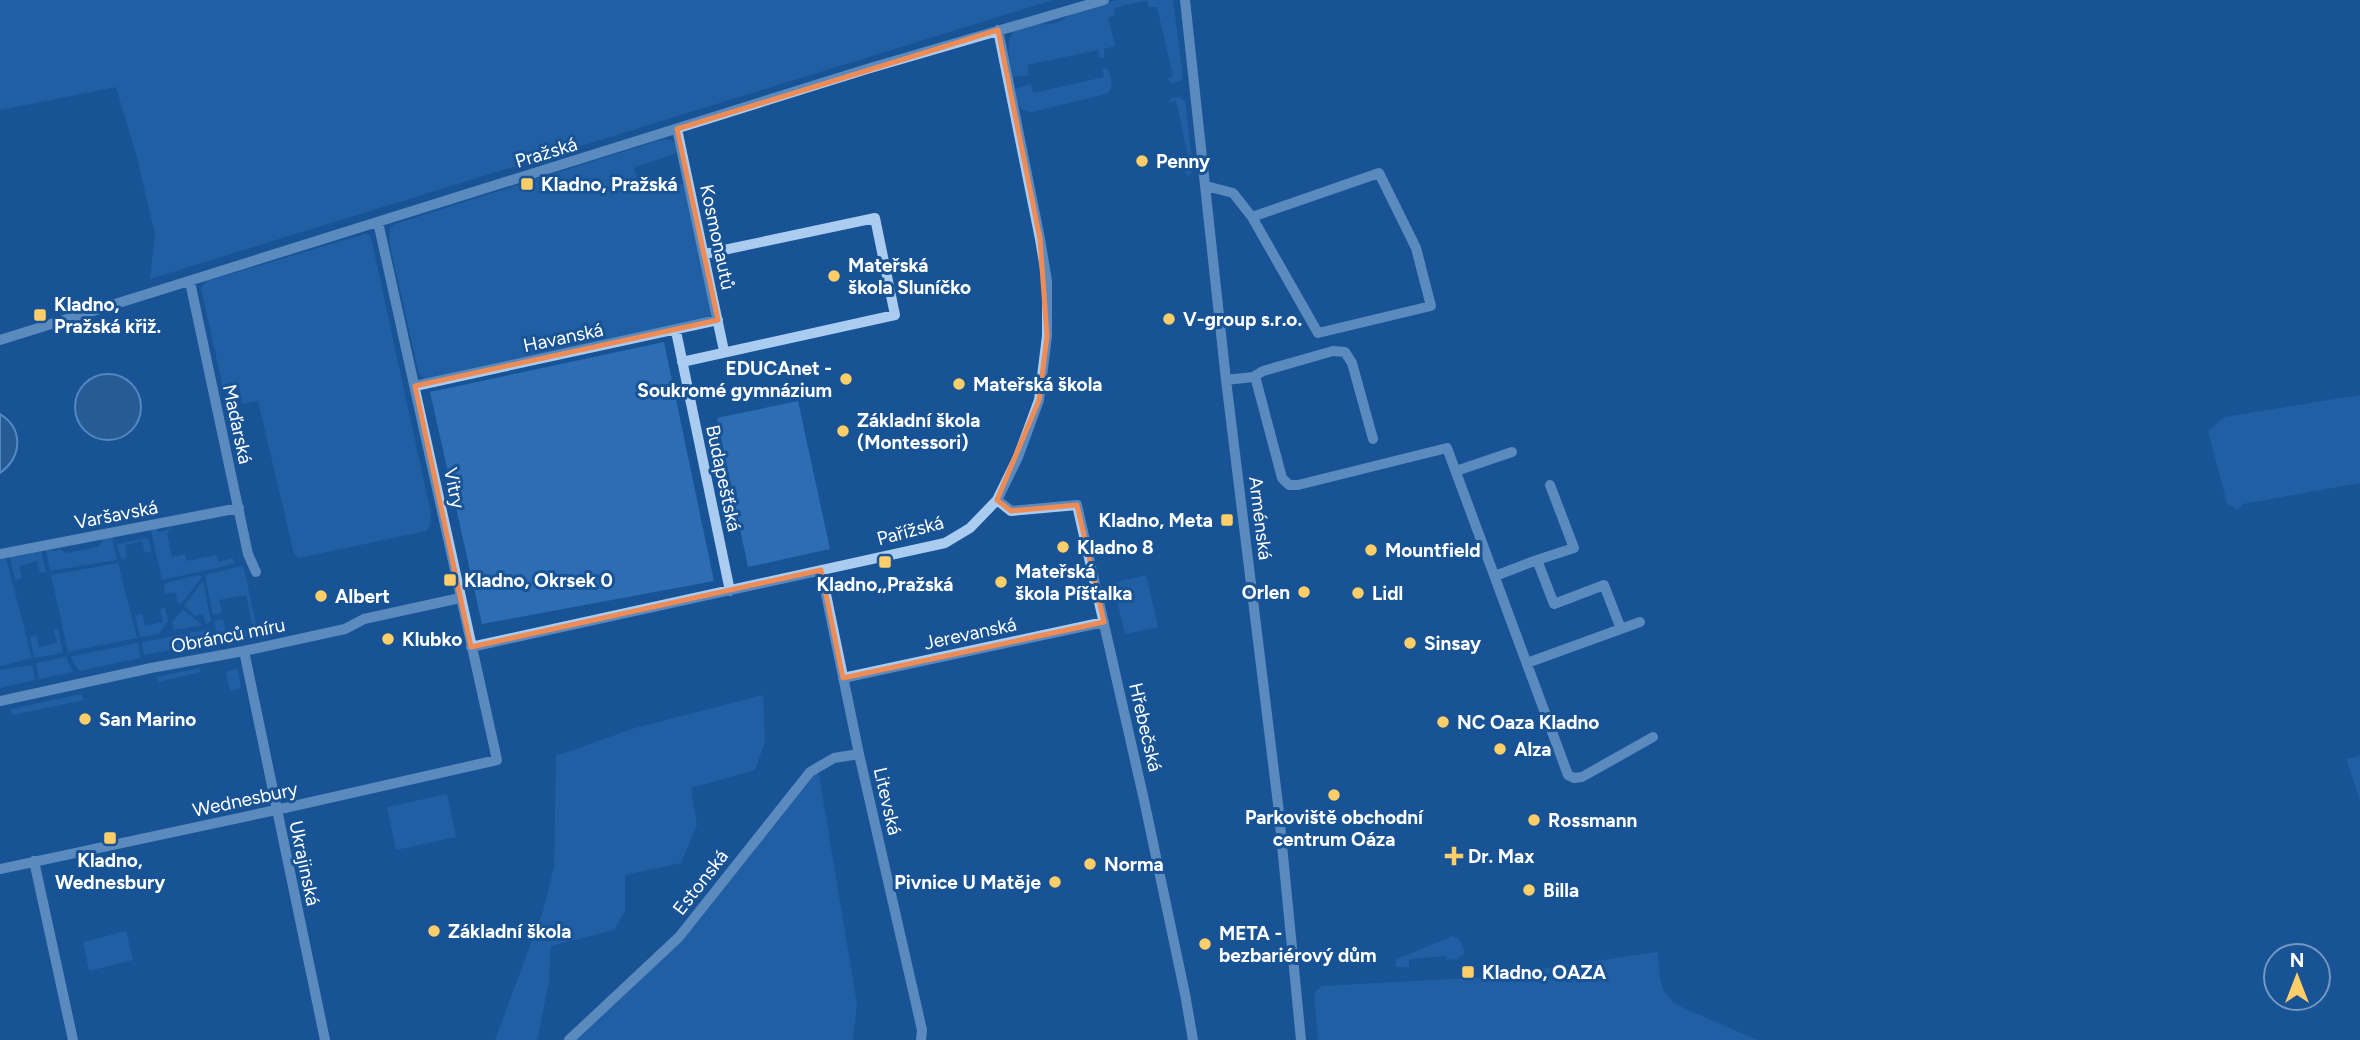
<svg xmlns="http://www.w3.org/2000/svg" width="2360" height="1040" viewBox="0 0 2360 1040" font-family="Figtree,sans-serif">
	<rect width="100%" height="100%" fill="#185395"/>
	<path fill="#2c6db3" d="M0,0H1053L150,279L155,234L136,154L116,87L0,110Z
		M1116,0H1173L1183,77L1180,81L1173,83L1167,79L1173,76L1157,7H1149L1147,0L1114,8L1115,15L1108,18L1115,46L1104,49V58H1100L1098,50L1027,65L1029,75L1013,77C1008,52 1000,23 1037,24C1043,24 1047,25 1053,24C1062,21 1069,14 1078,11C1090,7 1103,4 1116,0Z
		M1102,68L1108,69C1111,78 1115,88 1106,94L1032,112C1018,112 1017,101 1015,89L1031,84L1033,93L1104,77Z
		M1179,97L1185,101L1193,170L1189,176L1184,172L1191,170L1176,101L1168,102L1172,98Z
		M663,139L671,140L677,145L676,152L672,155L634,167L640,192L680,184L685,185L713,311L710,317L425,379L419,374L389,241L390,228L395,224Z
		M365,234L370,235L372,242L431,514L430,525L426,531L299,558L294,554L258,401L242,404L239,386L223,388L201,288L207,281Z
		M664,342L714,581L482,624L430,392Z
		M2360,395V483L2243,504L2237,510L2227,503L2208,431L2224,417Z
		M798,401L830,549L748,567L717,418Z
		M169,527L173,528L167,533L172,557L185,554L187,561L216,555L218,562L233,558L227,527L234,564L162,580L151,530L157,529L158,532L169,529Z
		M112,537L117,560L50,571L46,550L57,551L58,548L66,553L98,547L103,539Z
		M115,537L118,544L148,538L152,551L145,553L142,541L125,545L127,557L121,559Z
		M41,551L46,572L40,573L37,561L19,566L22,578L15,580L10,557Z
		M6,558L32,658L0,666V559Z
		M118,563L137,638L68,652L51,575Z
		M241,566L244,568L258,635L220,643L214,621L223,619L227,635L253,629L246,595L219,600L222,613L213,615L205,575Z
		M198,575L202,577L181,604L178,603L175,592L165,594L164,587L165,583Z
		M1146,575L1158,627L1125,634L1113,583Z
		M203,581L211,621L206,624L203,614L195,616L184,606Z
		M165,608L168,621L159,634L140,637L135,615L142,614L145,626L163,622L160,609Z
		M182,610H184L202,625L174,630L172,622Z
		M58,629L63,653L34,658L30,637L36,635L39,647L57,643L54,630Z
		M205,630L211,634L213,642L144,655L142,642Z
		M138,643L140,658L79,671L71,658L72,656Z
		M66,657L73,672L39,679L36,663Z
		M32,665L35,680L0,688V670Z
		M199,668L201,672L158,682L157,677Z
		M235,669L238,670L241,688L230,691L226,672Z
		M81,694L84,700L12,715L11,709Z
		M763,695L765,742L755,770L691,788L697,825L681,863L625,875V911L614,930L551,946L549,981L538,1037L535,1040H495L543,911L554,867L556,756L635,728Z
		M2360,756V800L2346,759Z
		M816,770L819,775L857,1004L853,1040H573L681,942Z
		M447,794L456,837L396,850L387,807Z
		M126,931L133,960L89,971L83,942Z
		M1453,936L1459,939L1465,952L1458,959L1446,960V956L1409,959V967H1398L1395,965L1397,959Z
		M1657,952C1661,974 1657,991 1677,1005L1757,1040H1318L1314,993L1322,986L1489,977Z"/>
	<path fill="#3b6595" stroke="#9cc7f3" stroke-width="2" d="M75 407a33 33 0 1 1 66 0a33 33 0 1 1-66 0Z
		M0,414C24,429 22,457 0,473Z"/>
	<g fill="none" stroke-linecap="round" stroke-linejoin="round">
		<path stroke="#aaccf0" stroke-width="10" d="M1185,0L1226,380L1278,804L1301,1040
			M677,129L724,351
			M1206,186L1233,193L1252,217L1318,333L1431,306L1416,248L1379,173L1252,217
			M190,282L248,554L256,572
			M676,331L730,591
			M0,340L867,69L1104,0
			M682,362L895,315L875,218L705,254
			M1253,377L1263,371L1333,351L1345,352L1352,363L1373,439
			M1226,380L1253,377L1256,380L1282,478L1289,485H1298L1447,448L1568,775L1574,778L1582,777L1653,737
			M415,386L718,320
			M1456,471L1512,452
			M997,500L1011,511L1077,505L1144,800L1185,994L1193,1040
			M0,554L239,508
			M1537,560L1574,548L1550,485
			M821,570L859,754L922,1030L921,1040
			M1495,576L1537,560L1554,604L1604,585L1621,629
			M471,647L945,543L970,528L997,500L1018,457L1039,400L1047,336V281L1040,239L998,30
			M244,651L325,1040
			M1527,663L1640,622
			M843,678L1104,622
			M0,701L151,668L244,651L345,629L364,619L460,598
			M34,861L73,1040
			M0,869L276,810L497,760L378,222
			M569,1040L679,937L810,772L834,758L859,754"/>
	</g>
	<path d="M0 0H2360V1040H0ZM998,30L1040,239L1047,336L1039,400L997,500L1011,511L1077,505L1104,622L843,678L821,570L471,647L415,386L718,320L677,129Z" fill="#185395" fill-opacity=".55" fill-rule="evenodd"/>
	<path fill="none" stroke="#ef8b55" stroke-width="5" stroke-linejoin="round" d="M998,30L1040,239L1047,336L1039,400L997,500L1011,511L1077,505L1104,622L843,678L821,570L471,647L415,386L718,320L677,129Z"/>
	<g fill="#ffce69" stroke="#185395" stroke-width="2.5">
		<circle cx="1142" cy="161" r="7"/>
		<rect x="520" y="177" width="14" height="14" rx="3.5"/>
		<circle cx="834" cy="276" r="7"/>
		<rect x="33" y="308" width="14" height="14" rx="3.5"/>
		<circle cx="1169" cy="319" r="7"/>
		<circle cx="846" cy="379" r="7"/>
		<circle cx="959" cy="384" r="7"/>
		<circle cx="843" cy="431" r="7"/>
		<rect x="1220" y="513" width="14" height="14" rx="3.5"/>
		<circle cx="1063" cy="547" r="7"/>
		<circle cx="1371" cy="550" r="7"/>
		<rect x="878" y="555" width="14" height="14" rx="3.5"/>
		<rect x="443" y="573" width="14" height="14" rx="3.5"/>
		<circle cx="1001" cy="582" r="7"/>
		<circle cx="1304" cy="592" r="7"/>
		<circle cx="1358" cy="593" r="7"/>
		<circle cx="321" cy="596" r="7"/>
		<circle cx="388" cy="639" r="7"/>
		<circle cx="1410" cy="643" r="7"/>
		<circle cx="85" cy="719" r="7"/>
		<circle cx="1443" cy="722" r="7"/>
		<circle cx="1500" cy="749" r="7"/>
		<circle cx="1334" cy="795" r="7"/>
		<circle cx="1534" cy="820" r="7"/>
		<rect x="103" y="831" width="14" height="14" rx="3.5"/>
		<path d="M1450.5 845.5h7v7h7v7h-7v7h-7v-7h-7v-7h7z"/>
		<circle cx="1090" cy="864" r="7"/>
		<circle cx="1055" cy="882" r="7"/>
		<circle cx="1529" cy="890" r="7"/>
		<circle cx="434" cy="931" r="7"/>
		<circle cx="1205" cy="944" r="7"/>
		<rect x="1461" y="965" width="14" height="14" rx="3.5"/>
	</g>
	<g text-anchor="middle" stroke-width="6" stroke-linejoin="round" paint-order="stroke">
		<g font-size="19" fill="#fff" stroke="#185395">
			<text transform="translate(546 152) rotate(-17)" y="7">Pražská</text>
			<text transform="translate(718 237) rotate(78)" y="7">Kosmonautů</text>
			<text transform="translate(563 337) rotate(-12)" y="7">Havanská</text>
			<text transform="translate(238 424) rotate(78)" y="7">Maďarská</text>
			<text transform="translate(724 478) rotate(78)" y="7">Budapešťská</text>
			<text transform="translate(455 488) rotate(78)" y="7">Vitry</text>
			<text transform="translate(116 514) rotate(-11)" y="7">Varšavská</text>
			<text transform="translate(1261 518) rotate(83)" y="7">Arménská</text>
			<text transform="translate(910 530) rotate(-15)" y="7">Pařížská</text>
			<text transform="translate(970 633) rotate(-12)" y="7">Jerevanská</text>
			<text transform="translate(228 635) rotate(-11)" y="7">Obránců míru</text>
			<text transform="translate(1146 727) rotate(77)" y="7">Hřebečská</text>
			<text transform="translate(245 799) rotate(-12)" y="7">Wednesbury</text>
			<text transform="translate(888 801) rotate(77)" y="7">Litevská</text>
			<text transform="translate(305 863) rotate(78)" y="7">Ukrajinská</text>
			<text transform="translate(700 882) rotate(-52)" y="7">Estonská</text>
		</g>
		<g font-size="19" font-weight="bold" fill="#fff" stroke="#185395" text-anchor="start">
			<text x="1156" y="168">Penny</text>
			<text x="541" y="191">Kladno, Pražská</text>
			<text x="848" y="272">Mateřská<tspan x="848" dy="22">škola Sluníčko</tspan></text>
			<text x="54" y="311">Kladno,<tspan x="54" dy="22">Pražská křiž.</tspan></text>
			<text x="1183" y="326">V-group s.r.o.</text>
			<text x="832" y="375" text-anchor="end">EDUCAnet -<tspan x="832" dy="22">Soukromé gymnázium</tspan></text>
			<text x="973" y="391">Mateřská škola</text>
			<text x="857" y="427">Základní škola<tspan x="857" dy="22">(Montessori)</tspan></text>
			<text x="1213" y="527" text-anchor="end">Kladno, Meta</text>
			<text x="1077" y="554">Kladno 8</text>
			<text x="1385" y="557">Mountfield</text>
			<text x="1015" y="578">Mateřská<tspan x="1015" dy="22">škola Píšťalka</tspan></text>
			<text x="464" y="587">Kladno, Okrsek 0</text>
			<text x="885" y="591" text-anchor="middle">Kladno,,Pražská</text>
			<text x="1290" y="599" text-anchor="end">Orlen</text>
			<text x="1372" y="600">Lidl</text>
			<text x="335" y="603">Albert</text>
			<text x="402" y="646">Klubko</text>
			<text x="1424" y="650">Sinsay</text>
			<text x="99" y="726">San Marino</text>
			<text x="1457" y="729">NC Oaza Kladno</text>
			<text x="1514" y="756">Alza</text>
			<text x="1334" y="824" text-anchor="middle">Parkoviště obchodní<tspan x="1334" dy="22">centrum Oáza</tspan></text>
			<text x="1548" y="827">Rossmann</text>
			<text x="1468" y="863">Dr. Max</text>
			<text x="110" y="867" text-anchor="middle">Kladno,<tspan x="110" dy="22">Wednesbury</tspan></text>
			<text x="1104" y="871">Norma</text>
			<text x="1041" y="889" text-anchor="end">Pivnice U Matěje</text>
			<text x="1543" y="897">Billa</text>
			<text x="448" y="938">Základní škola</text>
			<text x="1219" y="940">META -<tspan x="1219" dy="22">bezbariérový dům</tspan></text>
			<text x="1482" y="979">Kladno, OAZA</text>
		</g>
	</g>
	<g transform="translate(2297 977)"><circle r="33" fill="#185395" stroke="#7498bf" stroke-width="2"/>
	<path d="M0-5L12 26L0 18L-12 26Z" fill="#ffce69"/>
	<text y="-10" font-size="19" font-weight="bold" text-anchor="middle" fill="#ffffff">N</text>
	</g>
</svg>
